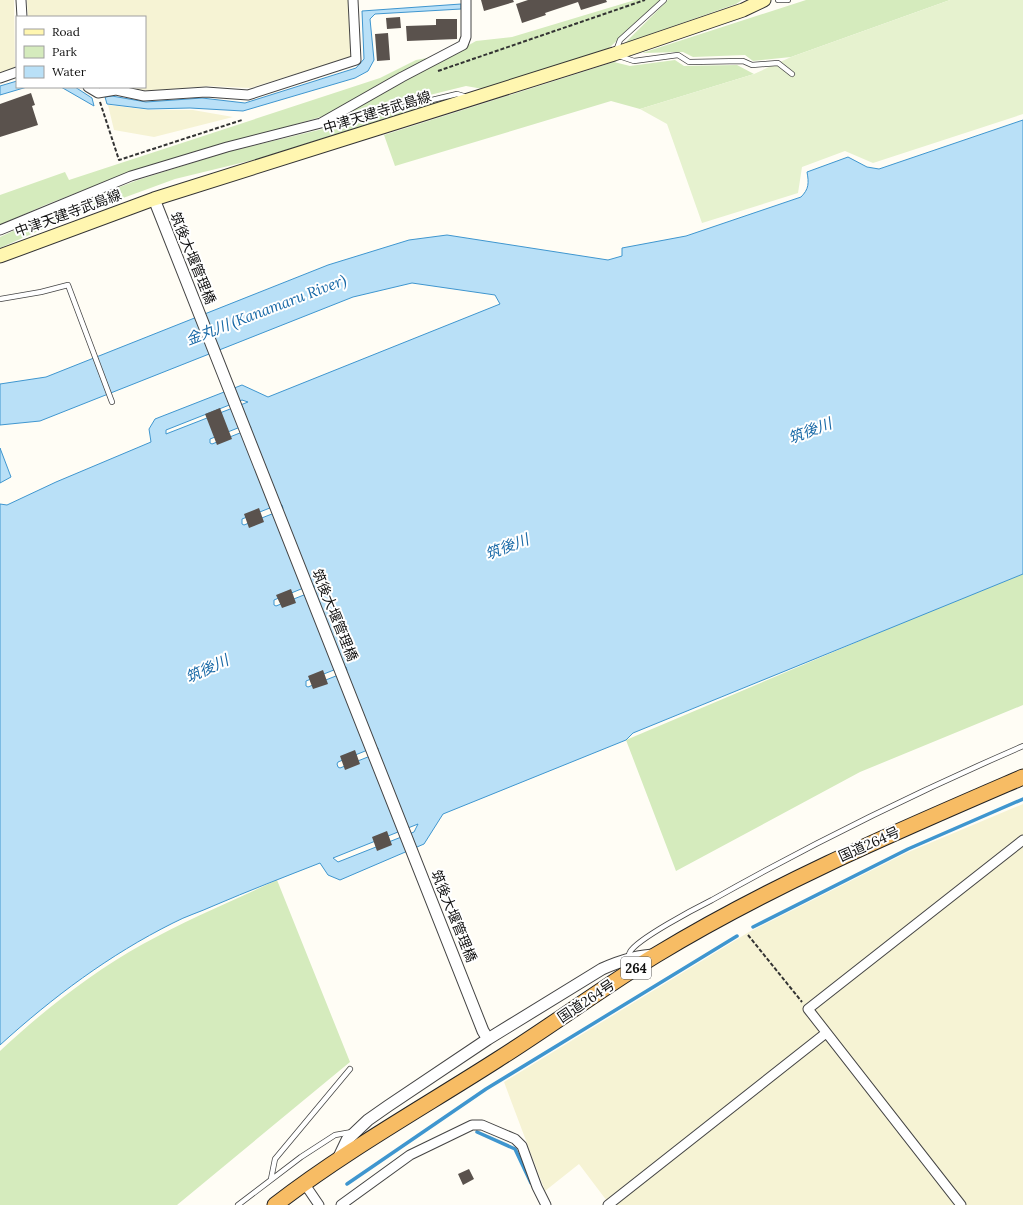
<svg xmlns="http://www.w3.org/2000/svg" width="1023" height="1205" viewBox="0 0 1023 1205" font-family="Lora,'Noto Sans JP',serif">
	<rect width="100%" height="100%" fill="#fffdf5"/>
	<path fill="#f6f3d4" d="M0,0H14L15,68L0,73Z
		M27,0H348L351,57L250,88L209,86L149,91L115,87H145V17H28Z
		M108,105L149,110H193L233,117L154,137L114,130Z
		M1023,804V1205H610L579,1164L545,1191L504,1082L749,932L906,853Z"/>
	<path fill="#d5ebbd" d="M635,0H660L609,48L483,89L466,86L341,117L476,41L512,37Z
		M668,0H742L736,4L625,43Z
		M806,0H950L791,57L753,61L745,55L693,57L683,52L642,53Z
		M432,57L324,116L128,173L45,205L0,225V195L65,172L69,180L380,78L416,60Z
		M675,60L684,66L737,65L754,74L640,109L611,101L395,166L384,135L614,62L630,66Z
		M448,99L257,159L175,179L63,220L0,248V237L54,212L138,180L227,152Z
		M1023,574V705L860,772L676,871L626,740L909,620Z
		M277,880L350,1062L177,1205H0V1051C44,1010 91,973 143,944C186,920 232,901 277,880Z"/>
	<path fill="#e6f2cf" d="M950,0H1023V114L873,163L845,151L802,167L798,193L702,223L667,124L640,109L754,74L791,57Z"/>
	<path fill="#b9e0f7" stroke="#3f96cf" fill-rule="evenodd" d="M461,4V9L375,14L370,19L374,60L368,71L355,78L243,111L190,108L148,109L107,104L105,97L112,96L146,102L202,98L245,103L356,68L364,59L362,11Z
		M17,81V87H27L0,95V86Z
		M61,87H75L92,98L94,106Z
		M1023,120V574L633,733L626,740L443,814L424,844L340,880L328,875L320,863C284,877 248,891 213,906C200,912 186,916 173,923C109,955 53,997 0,1045V504L7,505L56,482L151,442L149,429L155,419L242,385L268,397L500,304L495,295L412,283L353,297L40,421L0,425V384L46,377L328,265L409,240L447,235L608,260L622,256V248L686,236L801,197C809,189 809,183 807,172L848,157L867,167L879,169ZM242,400L248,402L166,434V430ZM248,424L251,427L250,429L212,444L210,443V439ZM280,504L282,505L283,508L282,510L244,525L242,524V519ZM311,585L314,586V591L276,606L274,605V600ZM344,666L346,667L347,670L346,672L308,687L306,686V681ZM375,747L378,748V753L340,768L338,767L337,764L338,762ZM418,824L414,832L338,862L333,858Z
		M0,448L11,477L0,483Z"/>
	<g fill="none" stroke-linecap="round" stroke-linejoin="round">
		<path stroke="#3f96cf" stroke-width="3.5" d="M753,927L908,849L1023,799
			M477,1132L515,1149L531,1183
			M347,1184L486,1089L737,936"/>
	</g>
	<path fill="#5a524d" d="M481,0H513L514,2L484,11Z
		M528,0H606L607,2L581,10L578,2L545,13L546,15L522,23L516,4Z
		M400,17L401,28L387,29L386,18Z
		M436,19H457V39L407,41L406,26L436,25Z
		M388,33L390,60L377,61L375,34Z
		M31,93L35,105L32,106L38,125L0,137V104Z
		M220,408L232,439L217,445L205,414Z
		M259,508L264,522L249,528L244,514Z
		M291,589L296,603L282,608L276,595Z
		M323,670L328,684L313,689L308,676Z
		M355,750L360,764L345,770L340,756Z
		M387,831L392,845L377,851L372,837Z
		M469,1169L474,1179L463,1185L458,1174Z"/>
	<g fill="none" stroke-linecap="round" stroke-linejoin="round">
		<g stroke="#444" stroke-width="6">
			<path id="service" d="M778,0H788
				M616,51L620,40L664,0
				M619,56L634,61L678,55L689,62L743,61L752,65L778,63L792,74
				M324,123H336L457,94L467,97
				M0,299L41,292L68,285L112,402
				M629,957C629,955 629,953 630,952C637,939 696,908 712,900C813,843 917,792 1023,746
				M271,1179L275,1159L350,1069
				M238,1205L301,1157L335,1135L352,1132"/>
		</g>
		<g stroke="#444" stroke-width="11">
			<path id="minor" d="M21,0L22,17
				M0,78L17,72
				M88,87L98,93L116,90L144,96L206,92L248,95L356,60L353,0
				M0,230L131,176L227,147L321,123L402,77L463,45L466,37V0
				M304,1183L319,1205
				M341,1205L410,1155L472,1125H482L515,1139L522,1146L537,1187L546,1205
				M608,1205L826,1033
				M961,1205L808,1009L1023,840"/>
		</g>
		<g stroke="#444" stroke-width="13">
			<path id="tertiary" d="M154,199L483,1031L488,1039
				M337,1161L347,1140L368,1120L388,1106L488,1039L602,969C620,961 637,955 656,955"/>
		</g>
		<g stroke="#333" stroke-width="15">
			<path id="secondary" d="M0,256L154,199L614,54L743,10L764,0"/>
		</g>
		<g stroke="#222" stroke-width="17">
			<path id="trunk" d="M275,1205C345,1151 422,1108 497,1060C551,1026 602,988 656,955C773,884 898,831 1023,777"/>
		</g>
		<path stroke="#333" stroke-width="2" stroke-dasharray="4 2" stroke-linecap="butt" d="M438,71L645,0
			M100,102L119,160L242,120
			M748,935L802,1002"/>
		<use href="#service" stroke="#fff" stroke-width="4.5"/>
		<use href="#minor" stroke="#fff" stroke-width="9"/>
		<use href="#tertiary" stroke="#fff" stroke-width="11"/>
		<use href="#secondary" stroke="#fff6b0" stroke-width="13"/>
		<use href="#trunk" stroke="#f7bc64" stroke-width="15"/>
	</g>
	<g text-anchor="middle" stroke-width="4" stroke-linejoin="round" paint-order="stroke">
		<rect fill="#fff" stroke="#585858" stroke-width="1" x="621" y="957" width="30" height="22" rx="3"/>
		<g font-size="13" font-weight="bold" fill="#111">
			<text x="636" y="973">264</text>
		</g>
		<g font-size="14" fill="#111" stroke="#fff">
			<text transform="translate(377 112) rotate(-17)" y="5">中津天建寺武島線</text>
			<text transform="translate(68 213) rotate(-20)" y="5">中津天建寺武島線</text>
			<text transform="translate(193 258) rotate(68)" y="5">筑後大堰管理橋</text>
			<text transform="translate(335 615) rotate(68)" y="5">筑後大堰管理橋</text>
			<text transform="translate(869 844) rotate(-24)" y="5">国道264号</text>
			<text transform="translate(454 916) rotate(68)" y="5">筑後大堰管理橋</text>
			<text transform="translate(586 1001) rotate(-34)" y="5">国道264号</text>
		</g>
		<g font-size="15" font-style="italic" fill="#1768a6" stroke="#fff">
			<text transform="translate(266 310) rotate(-21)" y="5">金丸川 (Kanamaru River)</text>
			<text transform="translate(810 431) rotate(-21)" y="5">筑後川</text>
			<text transform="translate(507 547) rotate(-21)" y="5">筑後川</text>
			<text transform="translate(207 669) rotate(-25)" y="5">筑後川</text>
		</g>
	</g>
	<rect x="16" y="16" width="130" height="72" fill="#ffffff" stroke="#a0a0a0"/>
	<rect x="24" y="29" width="20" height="6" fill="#fff6b0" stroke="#a0a0a0"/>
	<text x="52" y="36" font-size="12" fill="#111111">Road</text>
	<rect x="24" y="46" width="20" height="12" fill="#d5ebbd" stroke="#a0a0a0"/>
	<text x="52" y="56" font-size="12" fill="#111111">Park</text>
	<rect x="24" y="66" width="20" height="12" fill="#b9e0f7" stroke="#a0a0a0"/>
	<text x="52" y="76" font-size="12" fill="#111111">Water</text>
</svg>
